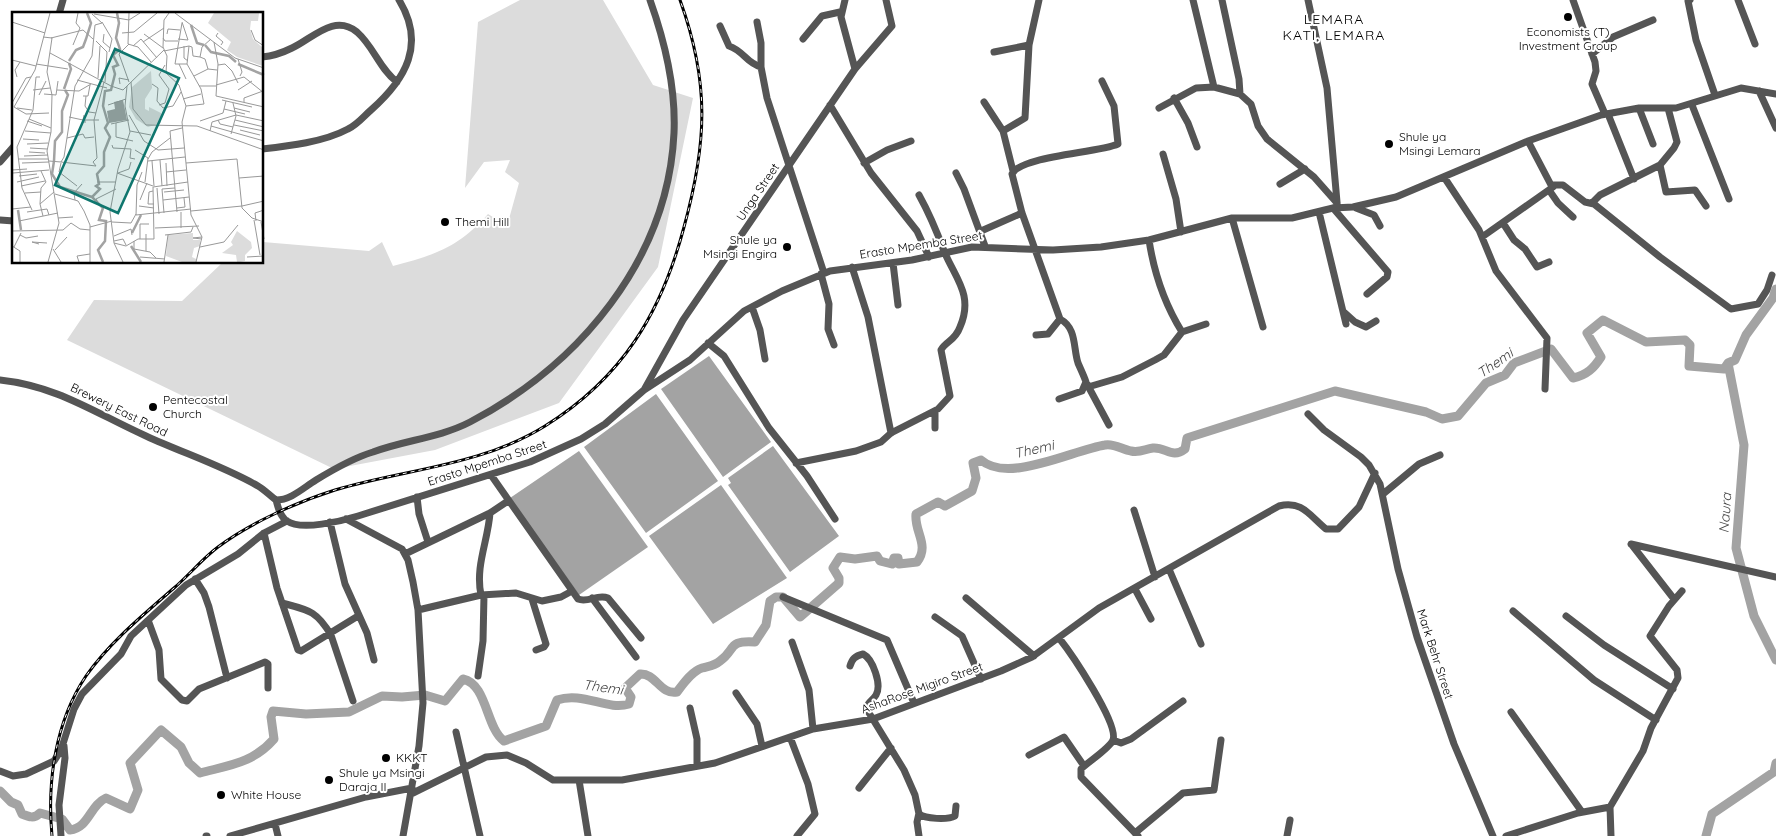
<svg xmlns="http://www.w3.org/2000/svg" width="1776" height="836" viewBox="0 0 1776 836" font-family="Quicksand,sans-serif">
	<rect width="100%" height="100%" fill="#fff"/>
	<path fill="#dcdcdc" d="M520,0H603L653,85L693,98L658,267L559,403L435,450L334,469L67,340L94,300L182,301L222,263L262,262L263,242L369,251L382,242L393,266C435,255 459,247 488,214L507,226L519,183L505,172L510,160L484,162L465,188L478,22Z"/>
	<path fill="#a3a3a3" d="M709,356L771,442L723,477L661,389Z
		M656,394L718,481L646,533L584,447Z
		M773,446L839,536L790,572L728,485L731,483L728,478Z
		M579,451L648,547L579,595L510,498Z
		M721,485L787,578L713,624L649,536Z"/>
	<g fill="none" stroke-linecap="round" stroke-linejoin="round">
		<path stroke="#a3a3a3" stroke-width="9" d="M1728,363L1744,445L1736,548L1754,616L1776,660
			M0,791L11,802L18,805L22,814C29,817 34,819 40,813L62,819L70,830C89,828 90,805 106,798L130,809L138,790L130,763L161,730L181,747L189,763L200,773C230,765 253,763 274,739L271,717L273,711L306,714L349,712L382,696L402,697L425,695L445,701L463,679C487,684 486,728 504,741L546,726L557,700C583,691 607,711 629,704L631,697L625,688L640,674C656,673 660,695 677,692C683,684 692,671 702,668C709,666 714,666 720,661C736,650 727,640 755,642L766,625L770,601L776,597H783L800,617L839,583V578L833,568L840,557L855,559L877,556L880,561L892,564L894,558H898L899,564L917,562C930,545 914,532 916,514L938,502L945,506L972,491L976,478L973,463L981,460C1008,484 1073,450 1105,445C1114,443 1123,450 1131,451C1140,453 1145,449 1153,448C1166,447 1172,459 1185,449L1187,438L1335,391L1426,412L1442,419L1458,416L1486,383L1505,375L1514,363L1551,349L1573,378C1587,375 1594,368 1601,357L1587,333L1603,320L1646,342L1685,340L1690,345L1689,366L1724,369L1728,363L1735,360L1746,335L1773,298L1776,289
			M1706,836L1712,814L1774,772L1776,763"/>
		<path stroke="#555" stroke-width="7" d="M1193,0L1214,87
			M1222,0L1239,79L1240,94
			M1308,0L1327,88L1337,202
			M1573,0L1595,62L1596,71L1592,84L1605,114
			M1690,0L1688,1L1696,40L1715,95
			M1738,0L1755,44
			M59,14L63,0
			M757,22L761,43V67L767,98L824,273
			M720,26L729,46C744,51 746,63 761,67
			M803,39L822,16L840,12
			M994,52L1029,45
			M1592,54L1613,37L1653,20
			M262,57C273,56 282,53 292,48C312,39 334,13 357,32C374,47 379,68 397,82
			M855,69L892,26L886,0
			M1759,91L1776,128
			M1174,98L1188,123L1197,147
			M984,102L1003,131L1013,171
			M830,105L871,173L917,231L929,257
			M1692,105L1729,199
			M1159,108L1196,88L1214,87L1240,94L1251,104L1258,126L1267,139L1314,177L1337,203
			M1639,108L1653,144
			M1608,114L1634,179
			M1003,131L1025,118L1029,45L1039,0
			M1528,141L1551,185H1563L1585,202L1594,204L1660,257L1731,309L1758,304L1767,290L1772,275
			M262,149C289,146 324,142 348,129C357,125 364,116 371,110C406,79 426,44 399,0
			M1163,154L1176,199L1181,232
			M0,162L14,146
			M864,163L887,150L911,141
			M1660,165L1666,192L1695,190L1706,206
			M956,173L964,189L985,246
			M1444,177L1479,230L1496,271L1547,338L1545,389
			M1280,184L1305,169
			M1549,190L1558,203L1573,217
			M1592,203L1600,195L1660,165L1674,148L1677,142L1668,108
			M1333,208L1388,272L1387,277L1367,294
			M1356,208L1374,215L1380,226
			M1319,212L1346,324
			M1232,218L1263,327
			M0,220L14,221
			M1503,223L1514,240L1525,249L1537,267L1549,262
			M981,231L1022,213
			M1482,237L1553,187
			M1149,240C1154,273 1164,303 1182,332
			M893,263L898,305
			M852,267L868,317L891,433
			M821,274L829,304L828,329L834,345
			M752,307L760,330L765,359
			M1345,313L1355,322L1366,327L1376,321
			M1036,335L1048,334L1060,319
			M708,343L724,356L769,428L807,476L835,519
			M0,380C57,386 95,413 146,436C183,453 223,466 258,486C265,490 270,496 276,500
			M1087,384L1109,425
			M1088,387L1122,377L1155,360L1164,355L1182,332L1206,324
			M644,390L683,320L855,69L841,17L845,0
			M1059,399L1082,391L1086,382C1084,376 1081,370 1078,363C1073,348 1077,328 1060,319L1022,213L1012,174C1020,156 1098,153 1118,144L1114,106L1102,81
			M1308,414L1324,430L1361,457L1369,465L1380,484L1398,569L1417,637L1454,744L1493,836
			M935,428V411
			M796,463L856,451L881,442L891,433L938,409L950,396L941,350C946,341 955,341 960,327C974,295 955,278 944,251C937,232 929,213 919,195
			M491,475L578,599C588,603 597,594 608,598L641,638
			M1383,494L1419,464L1440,455
			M417,497L419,514L428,542
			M276,500C278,507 280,517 287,521C301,531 342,521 358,516L530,462L581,439L605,424L644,390L690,360L744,311L782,291L830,271L912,260L972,247L1053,250L1101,247L1149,240L1232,218H1292L1333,208L1353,207L1396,197L1528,141L1601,115L1639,108H1676L1741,88L1776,94
			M276,500C291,500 303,488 316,480C334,469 353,458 373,452C405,440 439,438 470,422C579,365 668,260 674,133C676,88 665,42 650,0
			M1134,510L1155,577
			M346,519L402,549L408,560L413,582L418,610L423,703L419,746L403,836
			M330,522L345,584L367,633L374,660
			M264,533L277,588L298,650L301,651L358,616
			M1631,544L1776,577
			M1632,545L1674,599
			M405,554L490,513L508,501
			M1169,569L1201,644
			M195,579L204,593L209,607L227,678
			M1135,589L1151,619
			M481,595C475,566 488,541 490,513
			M783,597L887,640L914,703
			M592,598L636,657
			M966,598L1034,656
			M532,599L546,644L544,647L536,650
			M282,603C308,610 316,610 331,635L353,701
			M418,610L481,595L516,593L542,601L561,597L572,591
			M1513,611L1594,680L1656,720
			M1566,616L1604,645L1673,689
			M935,617L962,636L981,679
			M148,620L159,650L161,679L182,700L187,701L199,689L265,662L268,664V688
			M1059,638C1071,653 1119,724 1113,740C1110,748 1088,762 1081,769V777L1138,836
			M792,642L809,690L813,729
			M850,666C852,659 855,656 863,654C873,659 882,685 876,695C873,700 868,702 866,708L904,770L915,795L919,814C925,819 948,820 955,816L956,806
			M478,676L483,641L484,595
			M736,693L757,724L762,746
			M690,708L697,739V766
			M1511,712L1582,812
			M456,732L480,836
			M790,737L808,784L815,814L797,836
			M1113,740L1121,743L1131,739L1183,701
			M1029,755L1064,737L1084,766
			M0,771L13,776L26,774L54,761L61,750L74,709L82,694L121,654L131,636L186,585L238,554L264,533L287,521
			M579,780L588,836
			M859,788L891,748
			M411,794L486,757L507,755L526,763L553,780H622L715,763L813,729L873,719L1001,671L1032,657L1099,608L1279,506C1302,500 1310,516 1326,529H1338L1359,507L1375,473
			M919,813L917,822L919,836
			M275,824L278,836
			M1135,833L1183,793L1214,790L1221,740
			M61,836L59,805L65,758L64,746
			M206,836H207
			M230,836L366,797L412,788
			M1287,836L1290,820
			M1506,836L1578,813L1610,807
			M1611,836L1610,807L1643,751L1651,728L1678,678L1677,670L1650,636L1669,606L1682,591"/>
		<g stroke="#000" stroke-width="3">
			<path id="rail" d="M52,836C47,782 55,722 86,676C110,642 143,615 174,588C189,575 202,559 218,547C250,523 297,502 335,490C405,469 481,466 545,426C622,378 661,314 684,227C707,143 710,83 680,0"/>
		</g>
		<use href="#rail" stroke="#fff" stroke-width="1" stroke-dasharray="4" stroke-linecap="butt"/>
	</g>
	<g fill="#000" stroke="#fff" stroke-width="2">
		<circle cx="1568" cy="17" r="5"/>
		<circle cx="1389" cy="144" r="5"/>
		<circle cx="445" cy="222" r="5"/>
		<circle cx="787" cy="247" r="5"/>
		<circle cx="153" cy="407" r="5"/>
		<circle cx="386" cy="758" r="5"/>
		<circle cx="329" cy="780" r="5"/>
		<circle cx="221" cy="795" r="5"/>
	</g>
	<g text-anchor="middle" stroke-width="4" stroke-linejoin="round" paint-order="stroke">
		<g font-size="12" fill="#000" stroke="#fff" text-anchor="start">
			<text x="1568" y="36" text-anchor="middle">Economists (T)<tspan x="1568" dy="14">Investment Group</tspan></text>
			<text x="1399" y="141">Shule ya<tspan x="1399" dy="14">Msingi Lemara</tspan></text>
			<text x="455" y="226">Themi Hill</text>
			<text x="777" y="244" text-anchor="end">Shule ya<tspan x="777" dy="14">Msingi Engira</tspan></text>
			<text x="163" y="404">Pentecostal<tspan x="163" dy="14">Church</tspan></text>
			<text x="396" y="762">KKKT</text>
			<text x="339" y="777">Shule ya Msingi<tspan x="339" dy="14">Daraja II</tspan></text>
			<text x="231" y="799">White House</text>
		</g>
		<g font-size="12" fill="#000" stroke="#fff">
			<text transform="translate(758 192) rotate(-56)" y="4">Unga Street</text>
			<text transform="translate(921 245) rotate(-9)" y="4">Erasto Mpemba Street</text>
			<text transform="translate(119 410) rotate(26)" y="4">Brewery East Road</text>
			<text transform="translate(487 463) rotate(-18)" y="4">Erasto Mpemba Street</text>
			<text transform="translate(1435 654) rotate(72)" y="4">Mark Behr Street</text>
			<text transform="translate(922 688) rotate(-20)" y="4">AshaRose Migiro Street</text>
		</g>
		<g font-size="14" letter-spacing="1" fill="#000" stroke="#fff">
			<text x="1334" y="24">LEMARA<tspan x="1334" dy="16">KATI, LEMARA</tspan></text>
		</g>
		<g font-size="14" font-style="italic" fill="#444" stroke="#fff">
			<text transform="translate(1495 363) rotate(-35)" y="5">Themi</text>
			<text transform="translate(1034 449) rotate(-13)" y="5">Themi</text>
			<text transform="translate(1725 513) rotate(-86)" y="5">Naura</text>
			<text transform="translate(603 687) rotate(8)" y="5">Themi</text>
		</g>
	</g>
	<g transform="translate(12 12)">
		<rect width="251" height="251" fill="#fff"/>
		<path d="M202,1H247L246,9H239L238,17L241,27L251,36V54L225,45L215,38L219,30L196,11ZM139,59L140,76L133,87V97L137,99V95L149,101V111L136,115L124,107L117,95L120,75ZM225,219L239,230L240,236L233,243V249L228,250H225L224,243L210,241L221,233L219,230ZM181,221V228H188V234L182,236L180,245L184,247V250H170L154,244L156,223Z" fill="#dcdcdc"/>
		<path d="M111,88L115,108L97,111L95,99L103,97L102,90Z" fill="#a3a3a3"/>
		<path fill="none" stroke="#a3a3a3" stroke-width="2.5" d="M179,13L185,31L192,33M193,33L199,40L217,44L224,50M57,49L64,38L71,35L74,27L79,11L75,1M226,52L252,63M52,77L59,57L57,51M42,149L43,129L50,120V99L56,83L53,78M42,149L40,162L48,175L80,185M6,198L9,218M120,221L129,203M119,234L129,250M91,250L86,238L93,229L94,209L87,208L91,196L80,185L88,177L84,174L87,172L85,162L92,154V140L98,125L93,116L96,111L91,94L93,79L99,78L103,62L101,55L106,53L101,43L108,37L104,26L107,11L105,1"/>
		<path fill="none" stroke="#999" stroke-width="1" d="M117,1L116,32L126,35L139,50M157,1L152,8L151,35L155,44L154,61L167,73L174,94L170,110L179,203L190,225L184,250M163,1L223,46L252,56M82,2L117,8L128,1M0,10L33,21M90,10L100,27L97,40M170,11L163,52H175M239,18L243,28L252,34M110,21L122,20L145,1M206,21L204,24L211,30L209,33M92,22L91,30L98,36M132,22L151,36M155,22L156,17L168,18M31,25L40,26L35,60L40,83L39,120L35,139L47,211L36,250M39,26L71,18L81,27M151,26L153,29H166M166,27L176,28L170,10M84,29L95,40L93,70M131,30L152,16M202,30L206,52L204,84L252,95M117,32L107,42L117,70M61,33L68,16L64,11L66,1M121,34L129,27L145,46M172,34V46L176,49M177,34L180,35L181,44L188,45M152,39L177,34L175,52M38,41L99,74L111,78L115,74M188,45L193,47L196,57L205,58M188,45L190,35L199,27M226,47L230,60L228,64M0,48L24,54M24,52L56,57M167,52L174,67M206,53L213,52L220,59L226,71M182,64L196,57M5,65L3,58L8,50M86,66L88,34M65,68L95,76M119,70L121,97L134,113L185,114L252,138M108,72L107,66L117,68M140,72L146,76L145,89L151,96L161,94L169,80M204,73L232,65L252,81M187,74H204M21,78L38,76M45,78L67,79L79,72M226,78L240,69M32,82L44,83L46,69M27,83L34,69M71,84H76L78,73M74,84L73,94L77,100L84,101M171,87L189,82M210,88L240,95M232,90V86L251,79M0,91L14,66L19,65M96,93L114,87M147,93L153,91L157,77L147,63L153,53M174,94L192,92L189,77L175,52M2,95L23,58L38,1M2,95L14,102L37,101M5,96L20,98M222,96L238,100M212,97L233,102M117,103L132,129L146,138L172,136M57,105L71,108L72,103M17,107L39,116M206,108L208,112L221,115M223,108L252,115M15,109L30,114M188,109L211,101L214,89M73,111V108H87M104,111V125L121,129M99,112L117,108M222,113L252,119M199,114L252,129M228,118L248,123M13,119L39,121M118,119L139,123M198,119L200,110L224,103L252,109M219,122L224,104L221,91M55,126L71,122L73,126L82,125M11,127L27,128M15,132L36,131M100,133L101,136L119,137L118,146L123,147M18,136L35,137M123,138L136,146L133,170M17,140L33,141M12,144L36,143M6,147H36M136,147L140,140L158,126M148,148L150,174M37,149L49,150L52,145L63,74L80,44L83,13L90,11L80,2M136,149L173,145M140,149L142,174M49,150L84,154M10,151L37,150M49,151L47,160L65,174M154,151L155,174M174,151L225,147L230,196L240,206L252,210M84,154L81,150L85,146L82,108L92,70M0,158L15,157M29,159L34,170L29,176L28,192L31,204M130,160L125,173L124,203L179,197M154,160L174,158M1,161L37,158M105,161L141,174M106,161L117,157L119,150M7,164L25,162M227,166L252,164M5,170L27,165M85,170H104M9,174L33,169M145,176L147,202M141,179L137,180L136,192H142M152,180L172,178M13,181L29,180M43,182L66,189L72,199L78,213V250M63,188L62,181L70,172M128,188L135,171M151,188L177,185M86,191L84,187L104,177M28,192L42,180M127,194L142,196M230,194L252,189M165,196L173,195L172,186M0,197L19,195M20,198L10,176L5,135L21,98L24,65H28M179,199L230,194M15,200L35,197L37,203M165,200L158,119L170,116M169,200V216M152,201L150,177L163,176M46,206L61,205M242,208L248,243M7,209L46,201M244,209L243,201L252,198M100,210L119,211L124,202M249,210L252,227M78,215L100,209M143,216L187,214M0,219L51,218L59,211L68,217L78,218M8,223L14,226L26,224M153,223L179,220L181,215M102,224L119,217L120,223M190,225L181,226L190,227M128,227V212H137M102,229L111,227L114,233M122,229V237L138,240L144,246M102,231L114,234L126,227H142L141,175L176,170M27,232L20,230L35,231M0,234L8,239V250M2,235L9,221M188,235L212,230L226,213M41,237L49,250M43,238L55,225M134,239V222M128,245L153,247M235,245L252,244M67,250L65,244L78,242M111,250L102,231L98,200L106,157L118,120L113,94L115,74L152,38M152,250L156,223"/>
		<path fill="#0f766e" fill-opacity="0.15" stroke="#0f766e" stroke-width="2.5" d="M103,37L167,66L106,201L43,173Z"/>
		<rect width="251" height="251" fill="none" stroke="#000" stroke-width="2.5"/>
	</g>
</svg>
